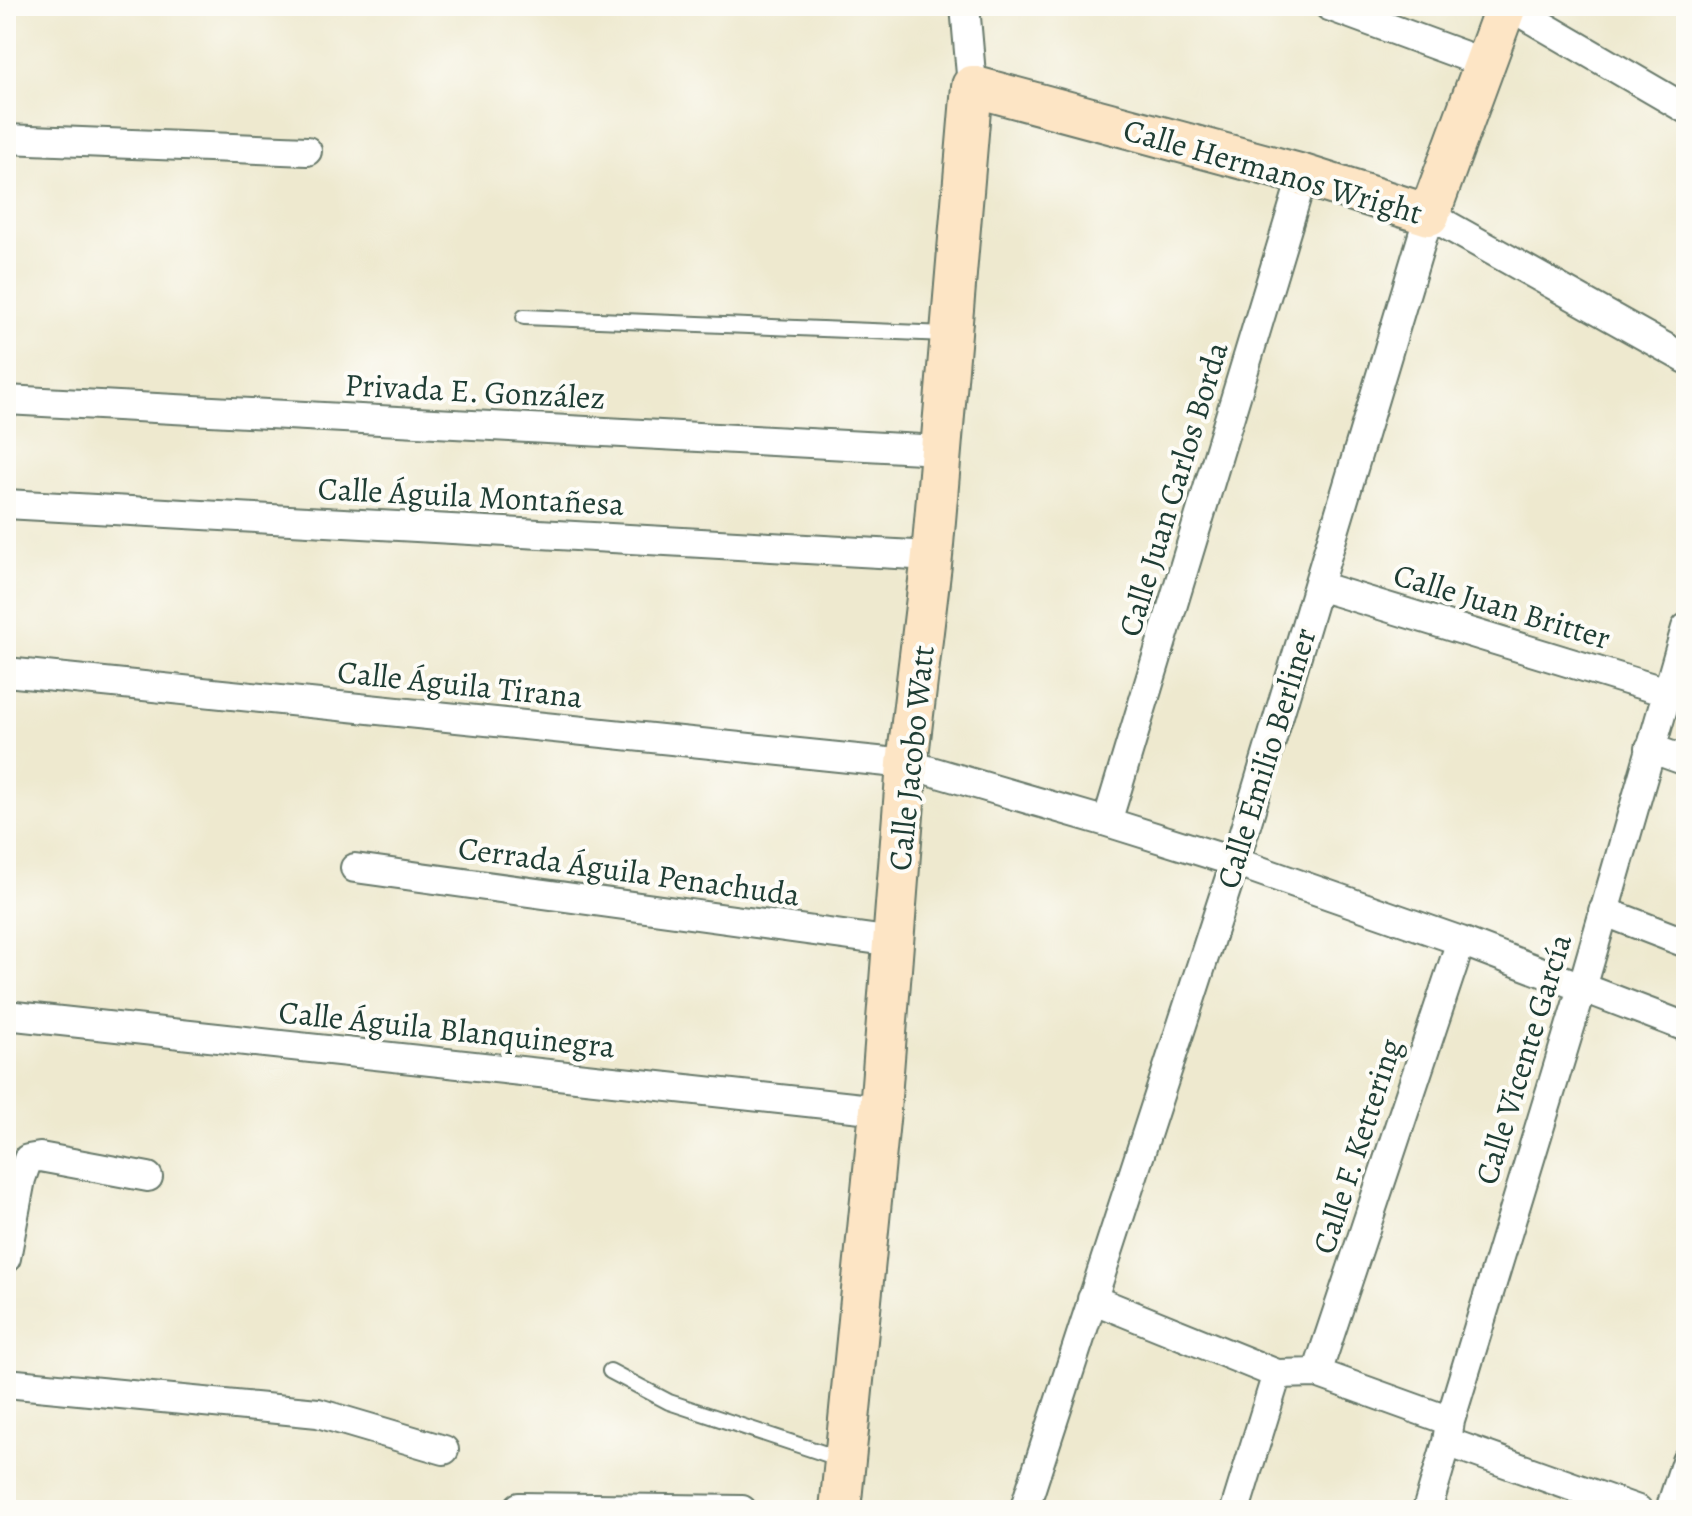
<svg xmlns="http://www.w3.org/2000/svg" width="1692" height="1516" viewBox="0 0 1692 1516" font-family="Alegreya,serif">
	<rect width="100%" height="100%" fill="#fdfcf7"/>
	<filter id="ink" filterUnits="userSpaceOnUse"><feTurbulence type="fractalNoise" baseFrequency=".0125" numOctaves="2"/><feDisplacementMap in="SourceGraphic" scale="16" xChannelSelector="R" yChannelSelector="G"/><feConvolveMatrix kernelMatrix="1 2 1 2 8 2 1 2 1" color-interpolation-filters="sRGB"/></filter>
	<filter id="wash" filterUnits="userSpaceOnUse"><feTurbulence type="fractalNoise" baseFrequency=".006" numOctaves="4" result="noise"/><feDisplacementMap in="SourceGraphic" scale="32" xChannelSelector="R" yChannelSelector="G"/><feGaussianBlur stdDeviation="1.8" result="paint"/><feColorMatrix in="noise" values="0 0 0 0 0 0 0 0 0 0 0 0 0 0 0 0 0 1.4 0 .05"/><feComposite in="paint" operator="in"/></filter>
	<g filter="url(#wash)">
		<rect width="100%" height="100%" fill="#eee9cf"/>
	</g>
	<g filter="url(#ink)">
		<g fill="none" stroke-linecap="round" stroke-linejoin="round">
			<g stroke="#67796a" stroke-width="18">
				<path id="lane" d="M524,317L947,334
					M610,1371L669,1402L841,1459"/>
			</g>
			<g stroke="#67796a" stroke-width="32">
				<path id="street" d="M965,6L972,86
					M1329,6L1484,63
					M1509,6L1686,109
					M6,139L307,151
					M6,400L940,450
					M6,504L932,556
					M1318,586L1666,692
					M6,672L907,764L1107,822L1235,862L1461,941L1686,1027
					M1650,748L1686,761
					M1107,822L1303,175
					M355,868L894,942
					M1603,911L1686,943
					M6,1015L880,1110
					M6,1258L21,1179L28,1159L40,1157L148,1177
					M1092,1299L1277,1374L1317,1373L1450,1421
					M1317,1373L1461,941
					M6,1383L318,1413L444,1450
					M1447,1442L1638,1510
					M519,1507L742,1510
					M1024,1510L1235,862L1429,215L1686,359
					M1235,1510L1277,1374
					M1427,1510L1447,1442L1450,1421L1582,988L1686,628
					M1670,1510L1686,1461"/>
			</g>
			<g stroke="#67796a" stroke-width="44">
				<path id="secondary" d="M840,1510L880,1110L907,764L932,556L972,86L1303,175L1429,215L1506,6"/>
			</g>
			<use href="#lane" stroke="#fff" stroke-width="14"/>
			<use href="#street" stroke="#fff" stroke-width="28"/>
			<use href="#secondary" stroke="#fde5c5" stroke-width="40"/>
		</g>
	</g>
	<g text-anchor="middle" stroke-width="8" stroke-linejoin="round" paint-order="stroke">
		<g font-size="32" fill="#1f3d34" stroke="#fdfcf7">
			<text transform="translate(1273 171) rotate(16)" y="11">Calle Hermanos Wright</text>
			<text transform="translate(475 391) rotate(3)" y="11">Privada E. González</text>
			<text transform="translate(1173 489) rotate(-73)" y="11">Calle Juan Carlos Borda</text>
			<text transform="translate(471 496) rotate(3)" y="11">Calle Águila Montañesa</text>
			<text transform="translate(1502 606) rotate(17)" y="11">Calle Juan Britter</text>
			<text transform="translate(460 684) rotate(6)" y="11">Calle Águila Tirana</text>
			<text transform="translate(911 758) rotate(-84)" y="11">Calle Jacobo Watt</text>
			<text transform="translate(1266 758) rotate(-73)" y="11">Calle Emilio Berliner</text>
			<text transform="translate(629 871) rotate(8)" y="11">Cerrada Águila Penachuda</text>
			<text transform="translate(447 1029) rotate(6)" y="11">Calle Águila Blanquinegra</text>
			<text transform="translate(1523 1059) rotate(-73)" y="11">Calle Vicente García</text>
			<text transform="translate(1357 1146) rotate(-72)" y="11">Calle F. Kettering</text>
		</g>
	</g>
	<rect width="1692" height="1516" fill="none" stroke="#fdfcf7" stroke-width="32"/>
</svg>
